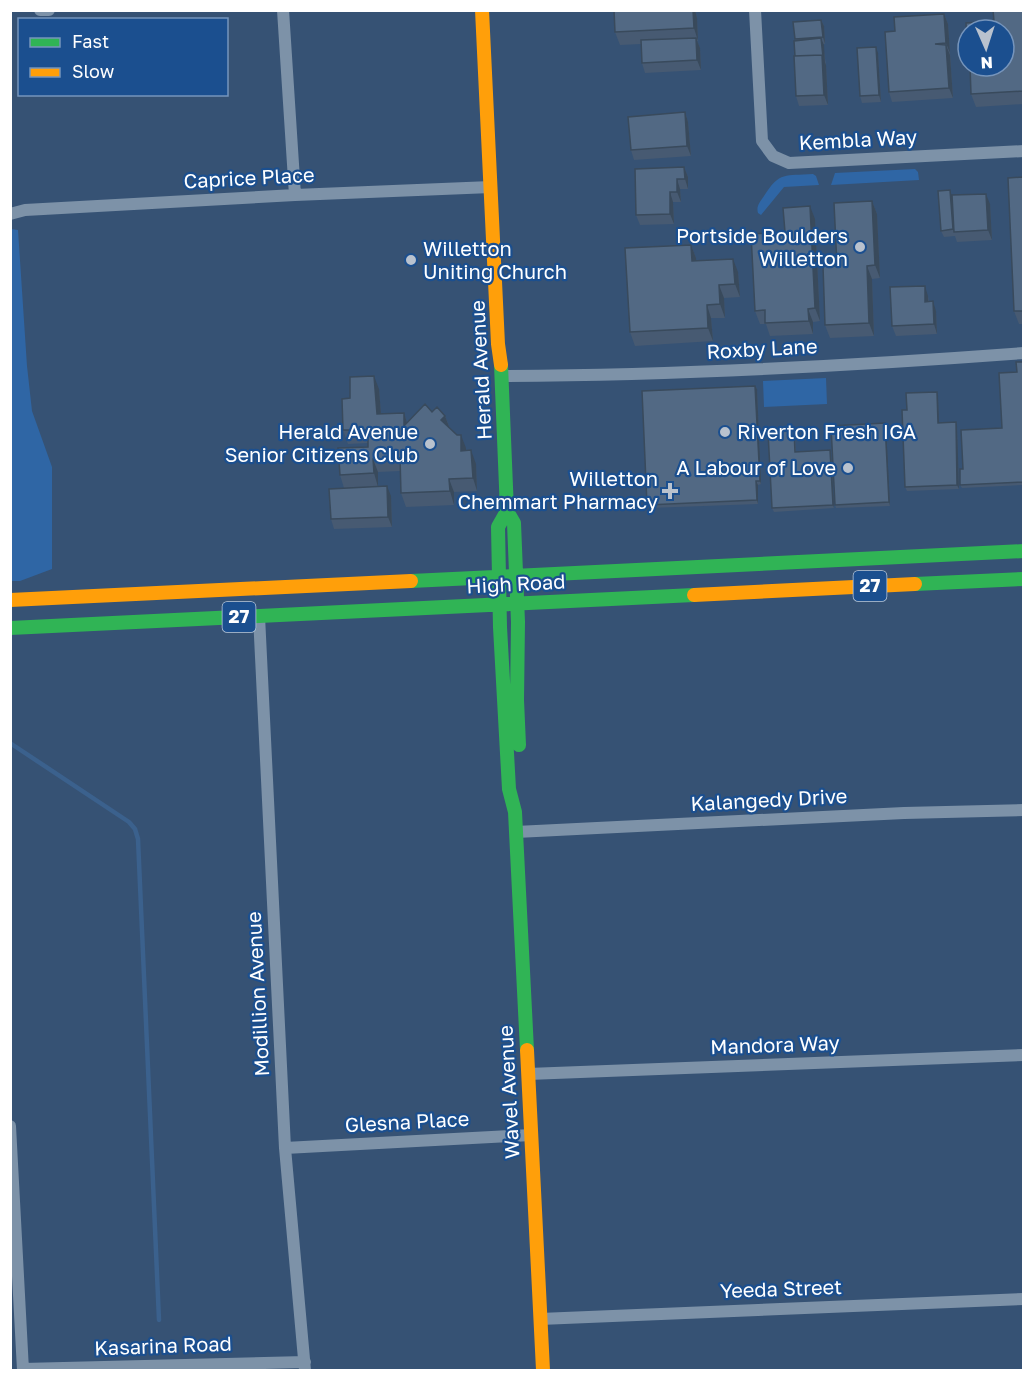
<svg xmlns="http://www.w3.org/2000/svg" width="1034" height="1381" viewBox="0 0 1034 1381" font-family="'Golos Text',sans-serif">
	<rect width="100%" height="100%" fill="#365274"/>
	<path fill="#2f66a5" d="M915,169L918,172L919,180L831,185L835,173Z
		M813,174L816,176L819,185L784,187L761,215L758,213C756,206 760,202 764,196C780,171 785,176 813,174Z
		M11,229L18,230L27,366L32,411L52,467V569L20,581H11Z
		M826,378L827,404L764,407L763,381Z"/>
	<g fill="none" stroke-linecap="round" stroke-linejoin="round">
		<path stroke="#3b618d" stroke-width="4.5" d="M10,743L129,822L135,829L138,839L159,1320"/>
		<path stroke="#7d92a8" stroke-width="12" d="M40,10H49
			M283,10L295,195
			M755,10L762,141L773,156L789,163L1024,151
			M10,214L25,210L295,195L491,187
			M503,376C677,375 850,366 1024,353
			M259,616L285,1148L305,1370
			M516,832L904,813L1024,810
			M528,1074L1024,1055
			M10,1126L23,1370
			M285,1148L531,1135
			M540,1319L1024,1299
			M23,1369L305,1362"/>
		<path stroke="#30b455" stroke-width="14" d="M501,365L507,511L514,523L518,622L517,700L519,745
			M507,511L498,527L500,627L509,789L515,812L527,1050
			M411,581L1024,551
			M915,584L1024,579
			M10,628L694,595"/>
		<path stroke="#ff9f0a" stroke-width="14" d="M482,10L498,344L501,365
			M694,595L915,584
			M10,600L411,581
			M527,1050L543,1370"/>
	</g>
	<path fill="#475a72" d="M614,10H695L697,18L698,41H697L700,48L701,70L645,73L642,63L641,44L620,45L615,32Z
		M993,10H1023V104L976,107L971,94L970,66H1004V30H968V42L967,41L966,23L994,21Z
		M944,14L948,24L953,98L892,102L889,92L895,31Z
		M821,20L824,26L825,44H823L826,65L828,105L799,106L796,96L795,39Z
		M878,53L881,102L862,103L860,96Z
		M685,112L688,122L691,156L634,160L631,150Z
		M684,167L688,177V189H680L681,202H673L674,224L640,225L636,215Z
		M1023,177V324H1019L1014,311Z
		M952,198L990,204L992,240L957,242L955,236L944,237L941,231Z
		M872,201L877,214L880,278L872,279L874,336L830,338L825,325L837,266Z
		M815,219L820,321L813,322V334L770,336L766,324H760L755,311L785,232Z
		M691,245L696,258V261L738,272L740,297L724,298L725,318H711L713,341L635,346L630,332Z
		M928,296L929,301L936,311L937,334L896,336L892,326Z
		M1023,362V485L962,488L960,485L963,469L1002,428L1017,372Z
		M755,386L757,389L761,484L758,485V504L649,508L647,505Z
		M379,389L381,414L404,413L407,423L432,412L445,416L450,428L466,448V451L476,464L477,491L454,492V505L406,507L401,493L400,471L378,472V487L344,488L340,475L368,447V443L348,444L343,430L350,398Z
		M938,395L939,423L956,422L957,425L959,489L907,491L905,487L907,410Z
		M886,426L890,506L836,508L835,505Z
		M795,434L796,452L831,453L834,508L774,512L772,508Z
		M391,496L392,527L334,529L331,519Z"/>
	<path fill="#394a5c" d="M693,10H695L697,18L698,41L694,28Z
		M944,14L948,24L950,53L946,43Z
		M821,20L824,26L825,44L823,37Z
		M696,38L700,48L701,70L697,60Z
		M821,38L824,45L825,63L823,57Z
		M946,45L950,55L953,98L949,88Z
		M876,47L878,53L881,102L879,95Z
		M822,55L826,65L828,105L824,95Z
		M685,112L688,122L691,156L687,146Z
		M684,167L688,177V189L685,179Z
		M677,179L680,189L681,202L677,192Z
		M950,190L952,196L953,229Z
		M670,192L673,202L674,224L670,214Z
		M986,194L990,204L992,240L988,230Z
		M872,201L877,214L880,278L875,265Z
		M810,206L815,219L820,321L815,308Z
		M691,245L696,258L697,274L692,261Z
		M733,259L738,272L740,297L735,284Z
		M867,266L872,279L874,336L869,323Z
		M719,285L724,298L725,318L720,304Z
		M925,286L928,296L929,312L925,302Z
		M933,301L936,311L937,334L934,324Z
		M707,305L711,318L713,341L708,328Z
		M808,309L813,322V334L809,321Z
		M374,376L379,389L382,427L377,414Z
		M755,386L757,389L761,484L760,481Z
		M937,392L938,395L939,426L938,423Z
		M404,413L408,426H404Z
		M445,416L450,429L441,420Z
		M956,422L957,425L959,489L957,485Z
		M885,423L886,426L890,506L889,502Z
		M461,435L466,448V464L461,451Z
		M471,450L476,464L477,491L473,478Z
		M830,450L831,453L834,508L833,505Z
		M373,459L378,472V487L374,473Z
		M449,479L454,492V505L450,491Z
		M756,481L758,485V504L757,500Z
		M387,486L391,496L392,527L388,517Z"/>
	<path fill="#526984" stroke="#394a5c" stroke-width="1.5" d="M614,10H693L694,28L615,32Z
		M993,10H1023V91L971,94L970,66H1004V30H968L967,41L966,23L994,21Z
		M944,14L946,43L935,44L946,45L949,88L889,92L885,32L895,31L894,17Z
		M821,20L823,37L795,39L793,22Z
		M696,38L697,60L642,63L641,40Z
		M821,38L823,57L822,55L795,56L794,41Z
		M876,47L879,95L860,96L857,48Z
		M822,55L824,95L796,96L794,56Z
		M685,112L687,146L631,150L628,117Z
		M684,167L685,179H677V192H670V214L636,215L635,169Z
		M1023,177V311H1014L1008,178Z
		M950,190L953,229L941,231L938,191Z
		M986,194L988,230L954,232L952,195Z
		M872,201L875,265L867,266L869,323L825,325L823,266H837L834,203Z
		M810,206L815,308L808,309L809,321L765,323V310L755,311L751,234L785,232L783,208Z
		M691,245L692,261L733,259L735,284L719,285L720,304L707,305L708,328L630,332L625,248Z
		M925,286V302L933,301L934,324L892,326L890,287Z
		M1016,362H1023V482L960,485V469H963L961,430L1002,428L999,373L1017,372Z
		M374,376L377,414L404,413V426L425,404L432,412L437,407L445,416L441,420L457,435H461V451L471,450L473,478L449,479L450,491L401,493L400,458L373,459L374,473L340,475L338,448L368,447V430H343L342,399L350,398V377Z
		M755,386L760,481H756L757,500L647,505L642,391Z
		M937,392L938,423L956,422L957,485L905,487L902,410H907L906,393Z
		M885,423L889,502L835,505L831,426Z
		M794,431L795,452L830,450L833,505L772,508L768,432Z
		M387,486L388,517L331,519L329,489Z"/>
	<g fill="#b9c2ce" stroke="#1b4f8f" stroke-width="2">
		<circle cx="860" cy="247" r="6"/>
		<circle cx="411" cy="260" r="6"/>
		<circle cx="725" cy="432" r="6"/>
		<circle cx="430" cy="444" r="6"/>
		<circle cx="848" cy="468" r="6"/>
		<path d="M667 482h6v6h6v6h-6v6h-6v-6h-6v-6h6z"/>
	</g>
	<g text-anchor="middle" stroke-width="4.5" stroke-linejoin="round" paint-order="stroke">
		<g fill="#1b4f8f" stroke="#bbcadd" stroke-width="1.5">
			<rect x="853.5" y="571" width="33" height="30" rx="4.5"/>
			<rect x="222.5" y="602" width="33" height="30" rx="4.5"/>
		</g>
		<g font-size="18" font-weight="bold" fill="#fff">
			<text x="870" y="592">27</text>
			<text x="239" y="623">27</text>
		</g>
		<g font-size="20" fill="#fff" stroke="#1b4f8f">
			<text transform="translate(858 140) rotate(-3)" y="7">Kembla Way</text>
			<text transform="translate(249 178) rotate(-3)" y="7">Caprice Place</text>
			<text transform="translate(762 349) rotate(-3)" y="7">Roxby Lane</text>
			<text transform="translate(481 370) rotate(-93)" y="7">Herald Avenue</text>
			<text transform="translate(516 584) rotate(-3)" y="7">High Road</text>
			<text transform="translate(769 800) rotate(-3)" y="7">Kalangedy Drive</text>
			<text transform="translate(258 994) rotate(-93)" y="7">Modillion Avenue</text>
			<text transform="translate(775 1045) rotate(-2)" y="7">Mandora Way</text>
			<text transform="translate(509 1092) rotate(-93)" y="7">Wavel Avenue</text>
			<text transform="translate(407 1122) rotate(-3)" y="7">Glesna Place</text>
			<text transform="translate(781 1289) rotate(-2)" y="7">Yeeda Street</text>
			<text transform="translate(163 1346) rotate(-2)" y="7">Kasarina Road</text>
		</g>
		<g font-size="20" fill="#fff" stroke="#1b4f8f" text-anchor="end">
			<text x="848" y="243">Portside Boulders<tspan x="848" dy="23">Willetton</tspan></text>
			<text x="423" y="256" text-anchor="start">Willetton<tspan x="423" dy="23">Uniting Church</tspan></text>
			<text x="418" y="439">Herald Avenue<tspan x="418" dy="23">Senior Citizens Club</tspan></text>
			<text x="737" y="439" text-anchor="start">Riverton Fresh IGA</text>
			<text x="836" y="475">A Labour of Love</text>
			<text x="658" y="486">Willetton<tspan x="658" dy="23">Chemmart Pharmacy</tspan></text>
		</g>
	</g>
	<rect width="1034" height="1381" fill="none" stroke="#ffffff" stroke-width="24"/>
	<rect x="18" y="18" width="210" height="78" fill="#1b4f8f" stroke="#7695bc" stroke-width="1.5"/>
	<rect x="30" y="38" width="30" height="9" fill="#30b455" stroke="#7695bc" stroke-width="1.5"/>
	<text x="72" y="48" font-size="18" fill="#ffffff">Fast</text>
	<rect x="30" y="68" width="30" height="9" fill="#ff9f0a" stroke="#7695bc" stroke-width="1.5"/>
	<text x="72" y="78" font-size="18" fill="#ffffff">Slow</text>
	<g transform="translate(986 48) rotate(177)"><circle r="28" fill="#1b4f8f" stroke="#7695bc" stroke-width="1.5"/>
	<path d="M0-4.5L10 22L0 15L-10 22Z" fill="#b9c2ce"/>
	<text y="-9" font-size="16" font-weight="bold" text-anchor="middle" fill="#ffffff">N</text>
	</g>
</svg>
